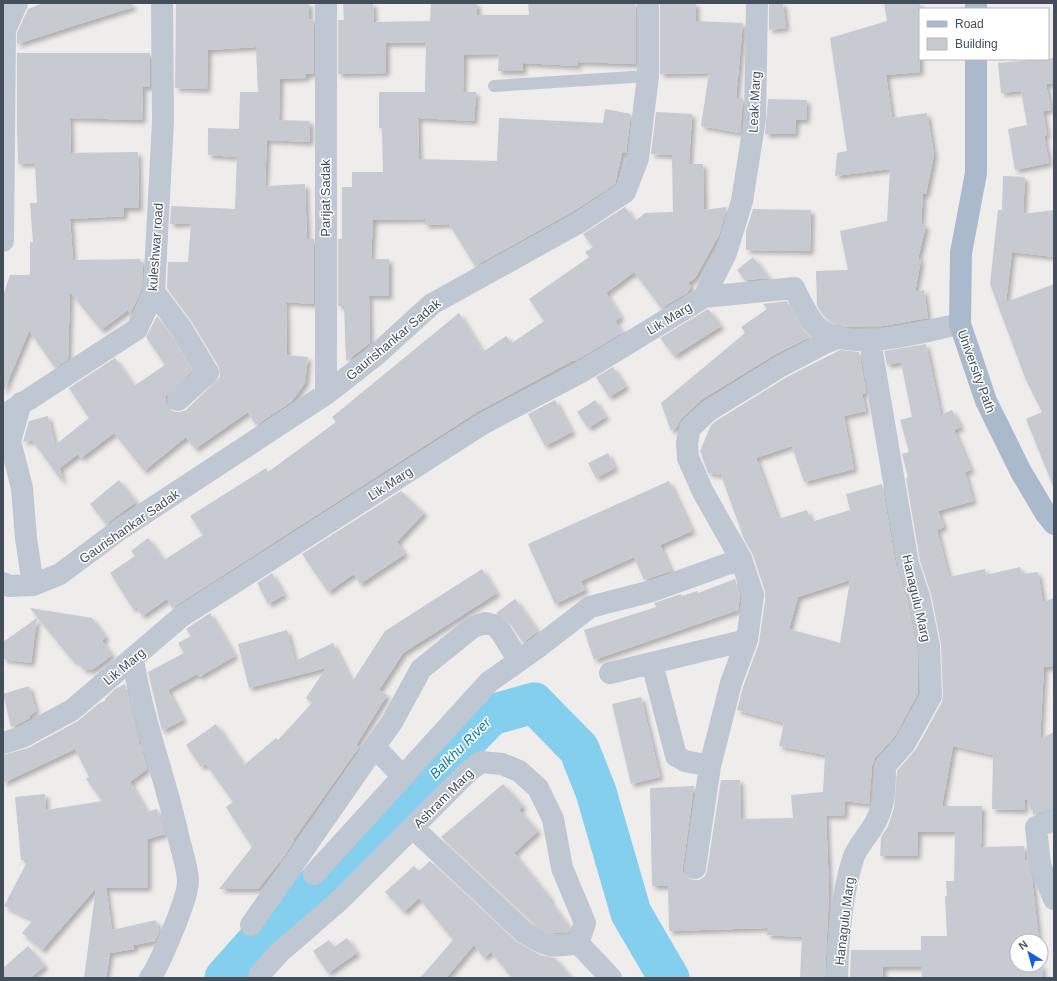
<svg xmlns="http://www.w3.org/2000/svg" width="1057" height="981" viewBox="0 0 1057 981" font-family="Helvetica,sans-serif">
	<defs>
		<filter id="shadow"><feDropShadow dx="3.5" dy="3.5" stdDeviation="2" flood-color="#0004"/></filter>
	</defs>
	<rect width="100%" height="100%" fill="#efecec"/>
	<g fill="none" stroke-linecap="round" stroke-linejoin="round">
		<path stroke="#84cfed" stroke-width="41" d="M225,978L274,923L337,868L394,814L491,715L534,703L579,749L596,792L631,913L669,978"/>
	</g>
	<path fill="#c8cad2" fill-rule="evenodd" filter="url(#shadow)" d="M43,3H132L133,7L17,44V33L28,9Z
		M176,3H309V19L314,20V74H306V78L280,79L279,120L310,121V142L267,140L265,186L305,184L307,239H314V304L286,302L287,355L308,357L305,383L291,402L256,425L248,412L195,449L186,437L144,471L114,433L81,458L78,454L60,468L63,483L32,440L23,442L29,421L48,416L55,445L89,418L69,388L115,358L134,386L165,365L146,337L157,316L171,335L192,371L166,396V403L169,409L174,412H180L186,410L220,377L219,367L192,322L167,288L168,262H188L191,223L170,224L171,206L235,209L237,157L208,155V128L239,129L240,92H258L256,47L208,50L207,89L175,88Z
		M343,3H373L374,22L430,21L431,3H477V15H529L528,3H636V64L578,62V66L523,63V71H498L499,54L464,55L463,92H476L474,121L418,118L419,159L497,161L499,118L603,123L605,109L631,114L626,153H622L615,184L572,212L475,266L449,224L425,225V219L373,220L371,259H389V296H369L370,343L346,361L344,306H338V239H342V187H352V172H383L382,128H379V92H425L426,43H386V73L338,74V20H344Z
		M660,3H696V21L743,23L736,98H743L740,133L701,126L709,73L660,74Z
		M769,3H783L786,28L769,30Z
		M884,3H920V72L886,75L892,118L927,113L934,155L926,194H923L921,224L926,225L918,259L921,260L915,292L924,290L928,318L883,326L847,327L834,323L824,316L817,306L816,271L848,270L840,231L887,221L890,169L835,176L837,153L847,151L830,38L887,21Z
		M17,53H150V87H143L142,120L70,118L71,153L138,152L139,208H124V216L70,219L73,260L140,259V262H143L142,289L130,314L128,310L101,330L70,292L68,359L55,368L28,329L29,331L3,393V296L10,275H30V242H33L30,203H37L35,163L18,164L17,123Z
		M1054,58V83L1046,84L1051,110L1043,111L1047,135L1044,136L1049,163L1015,170L1008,129L1027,125L1021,91L1001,93L998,63Z
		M768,99L807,100L806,120H796L795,134H765Z
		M656,112L692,114L689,164H703L704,210L727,207L719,235L695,278L688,283L691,286L687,293L661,308L634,272L606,293L621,317L615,321L623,332L575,361L574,360L477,412L172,608L167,599L142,616L137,607L133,609L110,573L135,556L131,551L148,538L164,560L203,535L190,516L266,468L268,472L336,422L332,417L459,313L483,352L506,336L512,343L544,321L529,299L589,257L585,252L593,247L583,234L625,207L635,221L645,213L673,212L672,155L651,154Z
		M1003,176L1025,177L1023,214L1054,210V257L1012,252L1006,302L1054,284L1053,486L1026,419L1042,412L1025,378L990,284L998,210H1002Z
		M753,209L811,210L810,251L746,250V231Z
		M753,257L769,278L745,280L737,270Z
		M787,301L802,328L810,337L774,355L701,400L681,419L677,427L671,431L661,403L745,333L741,327L767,309L763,304Z
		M708,309L721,326L674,356L660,338Z
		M926,344L941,415L952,410L961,427L954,430L971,470L965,472L973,501L938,511L944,527L937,530L949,577L985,569L986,575L1020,567L1022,574L1038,572L1043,602L1054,598V667H1044L1040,739L1054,732V808L1033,815V810H1031L1027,799L1024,800L1025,810L992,809L993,755L953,746L942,806H982L981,847L1024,846L1025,861L1027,860L1032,879L1039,941H1017V965H1041V959L1043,978H922L921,967H883V978H850L851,950H921V936H947L945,896H947L946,881H954L955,832H918L917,856H880L881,837L888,826L894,808L897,771L916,749L942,702L943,696L941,644L931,594L920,561L906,478L908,477L902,454L909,452L900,420L912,417L901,362L887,365L884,351Z
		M840,350L859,352L866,393L862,394L866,411L844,416L854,469L804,482L792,446L756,458L778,519L807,510L811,522L850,510L846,494L882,484L896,566L907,600L917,648L918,693L895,736L875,758L872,766L869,804L845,801L844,816L826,815L829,890L825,978H800L802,937L767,935V928L669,931L668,886H652L650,788L694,786L683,866V872L687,878L694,880H699L705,876L707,870L721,780H740L741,819L793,818L791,795L823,792L825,755L779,746L784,723L737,710L743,687L759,643L765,600V591L753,555L744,539L721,475L708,473L700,451L711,425L716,421L787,377ZM850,580L840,643L789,629L798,597Z
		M613,367L626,387L609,397L596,377Z
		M555,400L572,432L545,446L528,414Z
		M595,400L606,417L588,428L577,412Z
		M608,453L615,468L596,478L588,463Z
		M119,480L136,502L106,524L90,504Z
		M669,481L692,531L660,545L671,571L644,580L634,557L581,581L585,590L555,604L528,544Z
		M401,491L424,513L397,542L405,554L360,584L354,574L328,592L302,554Z
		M482,569L497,593L403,653L379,690L387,695L356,745L359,747L293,840L294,841L282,859L258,889H219L252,847L226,807L233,802L206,764L201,767L186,745L216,724L244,765L276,738L278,740L312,703L306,698L326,668L249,688L238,644L287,630L295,661L333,643L352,682L385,631Z
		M272,573L284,595L268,604L257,583Z
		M735,579L740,596L738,610L594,660L584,630L656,607L654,603L681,594L682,596L697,591L698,593Z
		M515,599L538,631L523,643L510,623L496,613Z
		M30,608L92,618L106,637L102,641L112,655L92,670L83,669L76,660L74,662L63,649Z
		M210,613L235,656L199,677L197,674L168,690L183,720L162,731L148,672L184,653L178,643L191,636L186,629Z
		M37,618L31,663L3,659V642Z
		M125,684L139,742L138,743L141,747L147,769L130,782L147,812L157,809L165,834L148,839V888H106L112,930L156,920L159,932L155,941L134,945V949L110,953L106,978H84L96,888L42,950L22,933L33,920L4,906L28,860H21L15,797L45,794L46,810L102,801L86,779L89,777L75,749L3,783V755L28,748L78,721L98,704L106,700L105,699L115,689Z
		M29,686L36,711L29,716L30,718L11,727L3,694Z
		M641,697L660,777L631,784L612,704Z
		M503,784L523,806L519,810L538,831L514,853L551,899L549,900L570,928L569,932L553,933L533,923L441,837Z
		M430,861L517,942L540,955L555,958L571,978H512L491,952L484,958L474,945L446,978H420L453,940L419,898L404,912L385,892L414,866L419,871Z
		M347,938L357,953L328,973L313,951L329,940L334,947Z
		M28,946L45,966L30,978H3V968Z"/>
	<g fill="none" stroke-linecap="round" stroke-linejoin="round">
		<path stroke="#bfc7d2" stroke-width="12" d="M494,86L648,76"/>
		<path stroke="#bfc7d2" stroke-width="22" d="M3,241L5,30L17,3
			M154,292L181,328L208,373L178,400
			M704,297L794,288C800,300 807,315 815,325C844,356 923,331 960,324
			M326,394V3
			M21,403L10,441L22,488L26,538L33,585
			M3,416L137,329L154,292L163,121L162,3
			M3,583L9,586L33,585L60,574L119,530L326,394L376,355L432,304L578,223L625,192L638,158L648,76V3
			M133,659C142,719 165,776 178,835C181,849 187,865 188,880C189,896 160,964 150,978
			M652,663L676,756L685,761L710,766L731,683L747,640L753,595L741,559L703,492L688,458L687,443L690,428L708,411L781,366L823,344L837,338
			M610,673L747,640
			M3,743L22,737L72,710L182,616L484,423L581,372L704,297L726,253L742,201L755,119L757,3
			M375,747L402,776
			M1054,820L1036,827L1040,865L1054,899
			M413,828L525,933C548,947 552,948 578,943L611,978
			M695,868L710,766
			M314,874L489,682L537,648L590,607L652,591L741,559
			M251,925L392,722L421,669L473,627L485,623L494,625L501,632L519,661
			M259,978L260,974L279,953L340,900L469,771L481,762L502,764L519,771L538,788L553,819L562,868L585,923L578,943
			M837,978C838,939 841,897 853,859C856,848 866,838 872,828C885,809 885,788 885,766L905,743L931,696L929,646L919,597L908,564L870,341"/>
		<path stroke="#abb9cc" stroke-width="22" d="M976,3V9
			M976,59V173L961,253L960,324L986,401L1021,472L1046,514L1054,524"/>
	</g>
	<g text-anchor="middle" stroke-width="3" stroke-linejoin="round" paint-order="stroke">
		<g font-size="13" fill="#444e5a" stroke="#fff">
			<text transform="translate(754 102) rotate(-87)" y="5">Leak Marg</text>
			<text transform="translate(325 198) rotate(-90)" y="5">Parijat Sadak</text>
			<text transform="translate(155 247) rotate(-86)" y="5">kuleshwar road</text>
			<text transform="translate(669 318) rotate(-31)" y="5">Lik Marg</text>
			<text transform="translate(393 339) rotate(-40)" y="5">Gaurishankar Sadak</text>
			<text transform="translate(977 371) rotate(70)" y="5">University Path</text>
			<text transform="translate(390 483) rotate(-33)" y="5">Lik Marg</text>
			<text transform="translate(129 526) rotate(-35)" y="5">Gaurishankar Sadak</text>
			<text transform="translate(917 598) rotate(77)" y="5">Hanagulu Marg</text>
			<text transform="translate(124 666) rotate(-40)" y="5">Lik Marg</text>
			<text transform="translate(443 798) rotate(-45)" y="5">Ashram Marg</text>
			<text transform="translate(844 921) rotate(-83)" y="5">Hanagulu Marg</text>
		</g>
		<g font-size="14" font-style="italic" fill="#0a7aa7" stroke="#fff">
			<text transform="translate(460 748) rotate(-45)" y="5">Balkhu River</text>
		</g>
	</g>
	<rect width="1057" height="981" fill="none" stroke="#444e5a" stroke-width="8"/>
	<rect x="919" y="8" width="130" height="52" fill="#ffffff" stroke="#b4b8bd"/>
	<rect x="927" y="21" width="20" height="6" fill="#abb9cc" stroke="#b4b8bd"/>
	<text x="955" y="28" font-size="12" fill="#444e5a">Road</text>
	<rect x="927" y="38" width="20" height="12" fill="#c8cad2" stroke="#b4b8bd"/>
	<text x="955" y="48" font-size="12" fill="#444e5a">Building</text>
	<g transform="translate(1029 953) rotate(323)"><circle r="19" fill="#ffffff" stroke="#b4b8bd"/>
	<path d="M0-3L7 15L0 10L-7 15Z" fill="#155fdf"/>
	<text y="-6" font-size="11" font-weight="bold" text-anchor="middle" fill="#444e5a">N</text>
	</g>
</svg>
